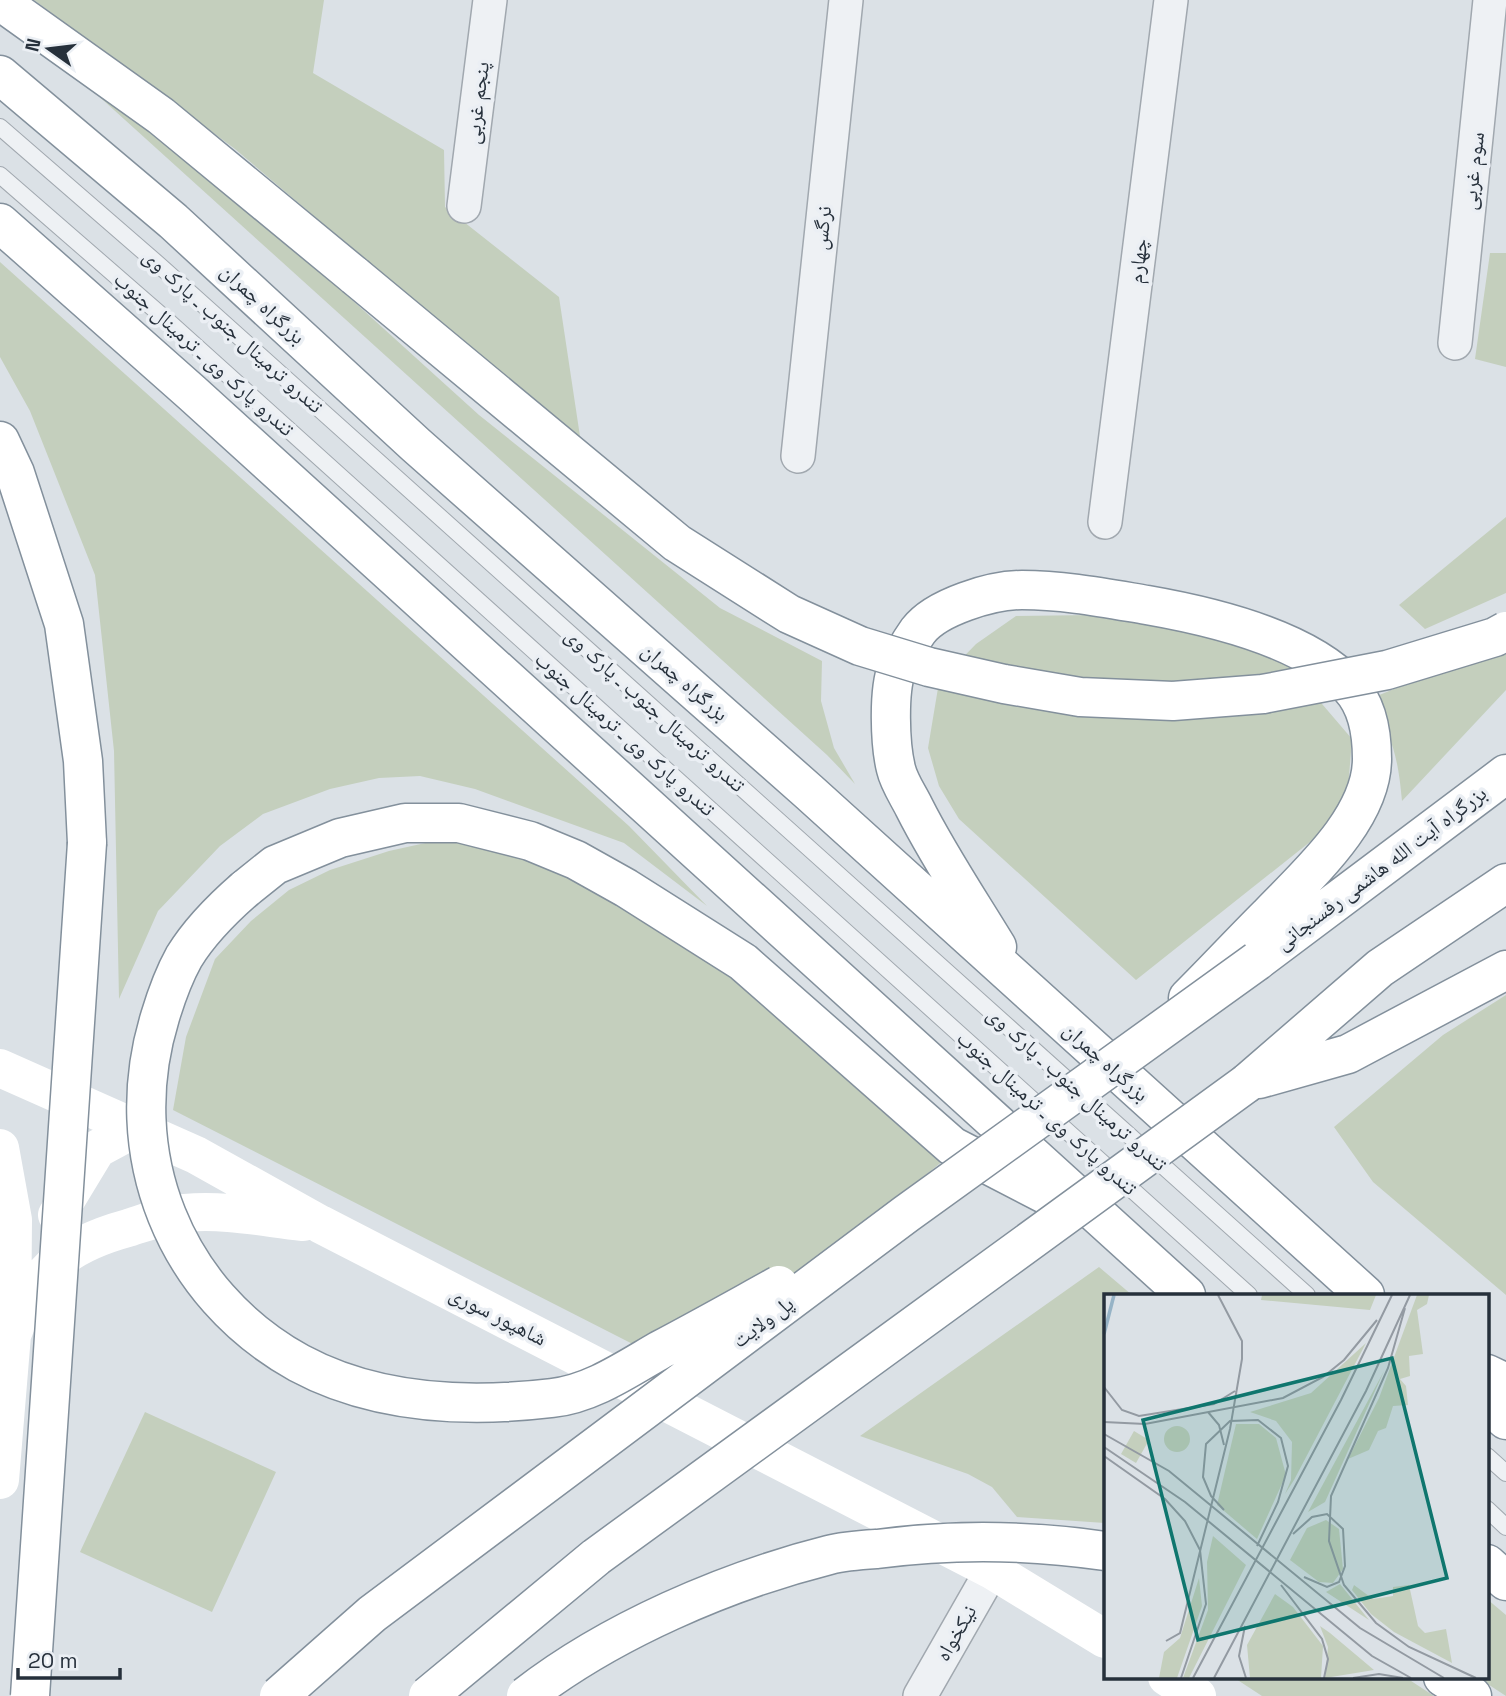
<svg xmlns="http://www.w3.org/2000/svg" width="1506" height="1696" viewBox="0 0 1506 1696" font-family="'Space Grotesk','Noto Naskh Arabic',sans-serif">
	<rect width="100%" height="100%" fill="#dbe1e6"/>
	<path fill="#c4cfbd" d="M34,0H324L313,73L444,150L445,207L559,297L581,443L235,149Z
		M72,72L277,232L479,415L720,608L822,661L821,701L834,748L855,784L827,755Z
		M1490,253H1506V367L1475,359Z
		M0,262L629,826L707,906L624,843L475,789L420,776L379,778L330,789L263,814L220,846L158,911L119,999L114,751L95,575L30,411L0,357Z
		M1506,517V593L1425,629L1399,605Z
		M1092,615L1185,628L1281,656L1352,739L1348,789L1325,830L1136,980L959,819L939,786L928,748L939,682L976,644L1016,616Z
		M1506,643V690L1402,801C1398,756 1392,738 1372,698Z
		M439,840L520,847L666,919L950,1155L816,1265L668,1362L173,1110L186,1037L215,959L251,921L289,890L330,870L389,851Z
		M1506,995V1295L1373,1182L1334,1127L1443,1035Z
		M1099,1267L1132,1295H1105V1523L1017,1517L992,1487L968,1474L860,1436Z
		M145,1412L276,1472L212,1612L80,1552Z
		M1487,1599L1506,1615V1696L1477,1677H1487Z
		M1233,1677H1405L1434,1696H1262Z"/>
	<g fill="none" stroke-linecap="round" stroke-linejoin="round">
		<g stroke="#a1a8af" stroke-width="18">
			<path id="lane" d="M0,127L159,265L1307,1295
				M0,175L169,322L1249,1295
				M1487,1456L1506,1473
				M1487,1509L1506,1527"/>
		</g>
		<g stroke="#a1a8af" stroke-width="36">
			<path id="street" d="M464,206L490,0
				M1455,343L1490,0
				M798,456L846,0
				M1105,522L1171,0
				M920,1696L992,1570"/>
		</g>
		<g stroke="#83909c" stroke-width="41">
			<path id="highway" d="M0,1L161,116L355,276
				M0,75L173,221L416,445L809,792L1365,1295
				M0,223L192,393L1186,1295
				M0,441L15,473L64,624L83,761L87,843
				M245,889L275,865L340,838L405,823H459L530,841L576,860L626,888L743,962L952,1146L1064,1204
				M997,947C969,901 938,855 914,807C908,795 899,782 896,769C890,745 888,691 897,668C902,656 911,641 918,631C936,607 992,590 1022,590C1064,590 1105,598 1147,605C1210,616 1306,638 1350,687C1367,705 1372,734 1372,759C1372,819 1306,876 1268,916C1241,943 1215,971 1188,998
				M1257,961L1506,774
				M1259,1079L1348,1054L1506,970
				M1247,1083L1380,968L1506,883
				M1487,1374L1506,1383
				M1487,1403L1506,1420
				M1487,1564L1506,1581
				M1443,1677L1472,1696"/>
		</g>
		<use href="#lane" stroke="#eef1f4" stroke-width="16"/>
		<use href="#street" stroke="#eef1f4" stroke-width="33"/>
		<path stroke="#fff" stroke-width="38" d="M0,1068L196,1155L320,1224L992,1570L1105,1639
			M0,1148L13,1220L12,1335L0,1480
			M57,1215L97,1149L136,1128
			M12,1335C36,1271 62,1246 128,1228C147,1222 165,1215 185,1213C224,1209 265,1218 303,1222
			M1167,1677L1197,1696"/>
		<use href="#highway" stroke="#fff" stroke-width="38"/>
		<g stroke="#83909c" stroke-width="41" stroke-linecap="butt">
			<path id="highway-bridge" d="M355,276L677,543L789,614L860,646L929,667L1004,684L1080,697L1173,701L1263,694L1387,670L1495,637L1506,631
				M245,889C222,909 200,931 184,957C174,975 166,997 160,1017C118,1153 174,1294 299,1363C375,1404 468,1408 552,1398C591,1394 627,1369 660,1350C700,1329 739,1307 779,1285
				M30,1696L87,843
				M279,1696L372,1614L906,1214L1257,961
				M428,1696L596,1557L1247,1083
				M526,1696C610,1631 726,1581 829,1555C844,1551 861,1550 877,1549C952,1539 1030,1540 1105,1551"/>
		</g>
		<use href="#highway-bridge" stroke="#fff" stroke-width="38"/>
	</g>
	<g text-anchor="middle" stroke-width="7" stroke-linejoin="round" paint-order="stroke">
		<g font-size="21" fill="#26303b" stroke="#ebeff4">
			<text transform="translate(477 103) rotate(-83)" y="7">پنجم غربی</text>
			<text transform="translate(1473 171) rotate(-84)" y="7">سوم غربی</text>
			<text transform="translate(822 228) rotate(-84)" y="7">نرگس</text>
			<text transform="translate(1138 261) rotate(-83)" y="7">چهارم</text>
			<text transform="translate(263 304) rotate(43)" y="7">بزرگراه چمران</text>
			<text transform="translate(233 331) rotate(42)" y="7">تندرو ترمینال جنوب ـ پارک وی</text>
			<text transform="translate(204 354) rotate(42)" y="7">تندرو پارک وی ـ ترمینال جنوب</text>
			<text transform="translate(685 682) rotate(41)" y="7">بزرگراه چمران</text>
			<text transform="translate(655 710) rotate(42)" y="7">تندرو ترمینال جنوب ـ پارک وی</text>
			<text transform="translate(625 734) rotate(42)" y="7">تندرو پارک وی ـ ترمینال جنوب</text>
			<text transform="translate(1381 868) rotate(-37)" y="7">بزرگراه آیت الله هاشمی رفسنجانی</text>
			<text transform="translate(1106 1062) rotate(42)" y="7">بزرگراه چمران</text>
			<text transform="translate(1077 1089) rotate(42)" y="7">تندرو ترمینال جنوب ـ پارک وی</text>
			<text transform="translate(1047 1113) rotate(42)" y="7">تندرو پارک وی ـ ترمینال جنوب</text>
			<text transform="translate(498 1316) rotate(27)" y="7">شاهپور سوری</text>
			<text transform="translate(763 1322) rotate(-37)" y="7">پل ولایت</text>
			<text transform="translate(956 1633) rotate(-60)" y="7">نیکخواه</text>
		</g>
	</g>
	<g transform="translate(1104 1294)">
		<rect width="385" height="385" fill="#dbe1e6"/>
		<path d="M158,1H272L266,16L157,6ZM313,1H325L323,10L313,16L319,60L305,62L306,82L296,85L302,92L304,111L289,112L282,134L274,137L265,156L244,165L275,104ZM262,49L190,186L181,200L187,186L188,148L172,127L146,118L207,99ZM280,77L221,208L204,218ZM132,130H155L172,144L182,181L153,245L113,211ZM60 145a13 13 0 1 1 26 0a13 13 0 1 1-26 0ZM30,137L45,146L32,169L17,160ZM222,226L235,235L239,275L229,289L215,288L186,266L203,234ZM109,242L142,271L85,384H79L104,316L103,268ZM95,284L98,312L73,384H55L60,358L76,344ZM236,290L265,326L222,298ZM250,291L269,305L289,302V293L305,291L314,332L321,339L342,335L348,369L290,338L267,320L248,296ZM171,300L189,313L219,352L217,384H146L143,351ZM216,332L226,339L270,376L221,384L224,353Z" fill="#c4cfbd"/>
		<path fill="none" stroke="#96b3c6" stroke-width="3.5" d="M0,40L10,1"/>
		<path fill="none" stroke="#939aa2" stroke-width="2" d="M301,14L284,74L227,202L225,247L240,291L272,329L305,353L372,384M0,93L18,116L35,122L110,110L131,97M104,118L115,131L120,151M0,128L41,130L179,104L219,83L240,66L273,26M0,140L65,177L256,334L340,384M0,153L81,208L268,362L307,384M0,162L61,205L81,227L96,256L102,310L77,384M120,216L107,202L99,183L102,150L126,127L154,126L177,144L184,172L174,208L153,252M189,240L208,223L223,220L239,235L241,272L235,288L223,293L200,283M177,291L218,345L224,365L220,384M141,332L135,362L142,384M62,347L76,339L126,135L138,65V47L114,1M89,384L237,106L288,1M110,384L262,97L306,1M249,384L275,380L299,384"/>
		<path fill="#0f766e" fill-opacity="0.15" stroke="#0f766e" stroke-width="3.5" d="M288,64L343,284L94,346L39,126Z"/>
		<rect width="385" height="385" fill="none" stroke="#26303b" stroke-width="3.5"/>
	</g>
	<g transform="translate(49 49) rotate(284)" stroke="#ebeff4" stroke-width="5" paint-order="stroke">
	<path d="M0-5L12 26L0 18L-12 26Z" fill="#26303b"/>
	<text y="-10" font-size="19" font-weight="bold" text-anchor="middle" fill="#26303b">N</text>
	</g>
	<path d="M18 1668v10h102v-10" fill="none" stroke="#26303b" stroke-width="3.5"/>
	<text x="28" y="1668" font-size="21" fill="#26303b" stroke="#ebeff4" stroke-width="5" paint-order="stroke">20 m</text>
</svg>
